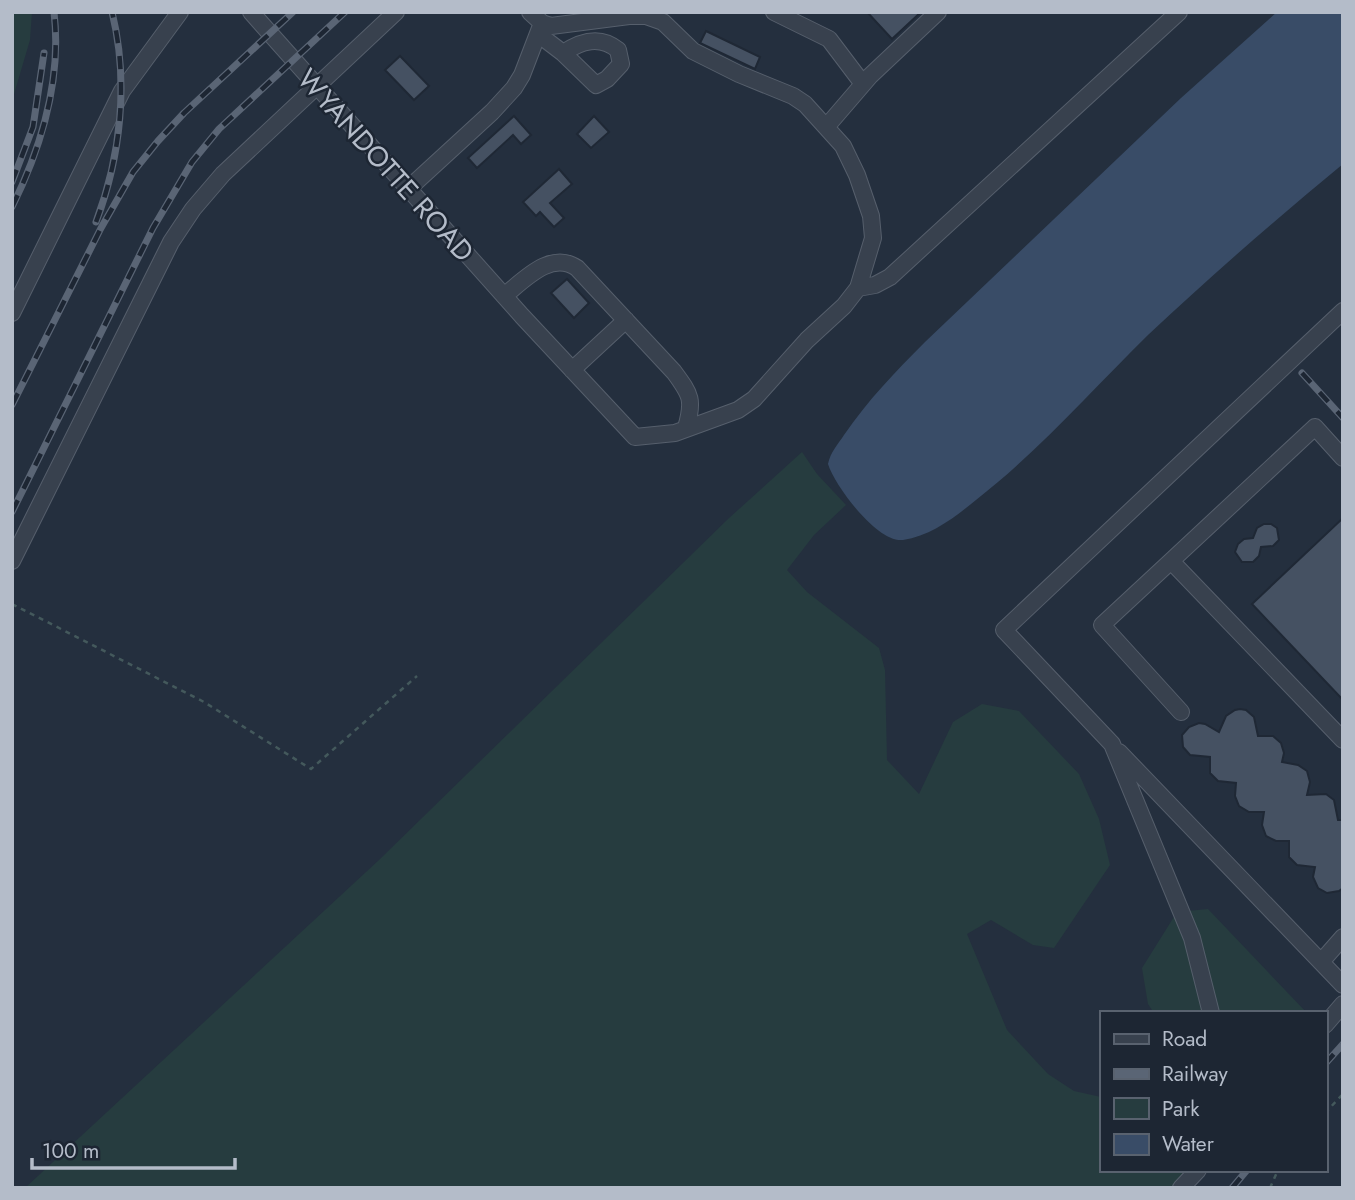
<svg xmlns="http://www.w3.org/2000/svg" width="1355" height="1200" viewBox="0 0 1355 1200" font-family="Jost,sans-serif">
	<rect width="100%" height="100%" fill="#242f3e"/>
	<path fill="#263c3f" d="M12,12H32L30,40L12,101Z
		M802,452L817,474L846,505L814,535L787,570L807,592L879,648L885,670L887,760L919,794L953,722L982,704L1019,711L1079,774L1099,819L1110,865L1054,948L1033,945L991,920L967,934L1007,1030L1048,1074L1074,1091L1101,1097V1170H1187L1170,1188H25L379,860L728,519Z
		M1208,909L1307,1013H1154L1148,1004L1142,968L1177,912Z"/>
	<path fill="#394c67" d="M1277,12H1343V164C1276,219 1211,276 1148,335C1091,391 1039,451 976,500C955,517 931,536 903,540C877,543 835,486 828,464C830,453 838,444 844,435C868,400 895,372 925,342L1181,98Z"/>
	<path fill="#455162" stroke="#1f2835" stroke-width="2" d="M867,12H921L892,39Z
		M706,31L760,57L755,69L700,43Z
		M400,56L429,86L414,100L385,70Z
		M514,116L531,135L521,144L513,135L477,168L468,158Z
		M594,116L609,132L591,148L577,134Z
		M559,169L572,184L550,203L564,218L554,227L540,212L536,216L523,202Z
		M567,279L589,303L574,318L551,293Z
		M1343,518V700L1252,604Z
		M1264,524H1271L1277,528L1279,540L1273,546L1261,547L1259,556L1253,562H1242L1235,552L1238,544L1244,539L1253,538L1257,528Z
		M1240,709L1246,710L1254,717L1258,736H1273L1281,743L1284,753L1282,762L1298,765L1307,771L1310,782L1307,795L1326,794L1334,800L1338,820H1343V888L1339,891L1327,893L1318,888L1313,877L1315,867L1297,865L1289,857V841H1276L1266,836L1262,825L1264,812H1249L1239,806L1235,796L1236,783L1218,781L1210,773V757L1190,755L1183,747L1182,735L1189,727L1199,723L1205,724L1219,732L1226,716L1235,710Z"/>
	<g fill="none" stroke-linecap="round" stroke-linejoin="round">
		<g stroke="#565f6c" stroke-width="18">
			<path id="minor" d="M251,12L522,316L635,437L675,433L738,410L754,399L807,340L844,306L858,288L873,238L871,216L857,175L843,146L805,104L793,96L739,74L693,51L663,22L646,16H629L551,26L542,23L530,12
				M774,12L829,39L863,84
				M538,34L563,53L596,85L607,79L621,64L618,50C600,35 581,41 563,53
				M827,126L870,76L938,12
				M408,189L492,112L514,88L522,75L542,23
				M858,288L875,285L890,277L1179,12
				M504,296C524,280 551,250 577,268L674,372C691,395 694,400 686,428
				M12,313L122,91L180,12
				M572,370L626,320
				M1343,458L1315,427L1171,561L1343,740
				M12,561L171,242L193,209L223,174L396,12
				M1171,561L1102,625L1181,712
				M1119,752L1343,985
				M1321,962L1343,937
				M1211,1013L1192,938L1112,744L1004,630L1343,311
				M1325,1025L1343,1004
				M1181,1188L1198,1170"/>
		</g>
		<path stroke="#44595c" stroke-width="2.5" stroke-dasharray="5 5" stroke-linecap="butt" d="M12,604L204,702L311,769L417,676
			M1325,1113L1343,1094
			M1270,1188L1278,1170"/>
		<use href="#minor" stroke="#38414e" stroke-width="16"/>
		<g stroke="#5a6575" stroke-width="7">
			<path id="rail" d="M12,182L33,127L44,53
				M12,207C41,148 62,80 54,12
				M96,222C121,156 129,81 112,12
				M1302,373L1343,418
				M12,405L101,228L133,172L158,141L184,113L293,12
				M12,512L153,228L192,162L219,129L345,12
				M1325,1064L1343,1044
				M1232,1188L1247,1170"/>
		</g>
		<use href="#rail" stroke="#1d2633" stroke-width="4.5" stroke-dasharray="13" stroke-linecap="butt"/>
	</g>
	<g text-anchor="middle" stroke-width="5" stroke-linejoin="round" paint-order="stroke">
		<g font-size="28" fill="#b4bcc9" stroke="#1d2633">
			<text transform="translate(386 165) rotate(48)" y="10">WYANDOTTE ROAD</text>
		</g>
	</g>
	<rect width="1355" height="1200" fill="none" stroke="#b4bcc9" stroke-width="28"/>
	<rect x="1100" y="1011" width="228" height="161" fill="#1d2633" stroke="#59626f" stroke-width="2"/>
	<rect x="1114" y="1034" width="35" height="10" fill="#38414e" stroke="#59626f" stroke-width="2"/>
	<text x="1162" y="1046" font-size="21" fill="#b4bcc9">Road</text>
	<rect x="1114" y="1069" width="35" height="10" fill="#5a6575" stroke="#59626f" stroke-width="2"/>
	<text x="1162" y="1081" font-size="21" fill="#b4bcc9">Railway</text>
	<rect x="1114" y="1098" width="35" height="21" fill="#263c3f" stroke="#59626f" stroke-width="2"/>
	<text x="1162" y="1116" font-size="21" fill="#b4bcc9">Park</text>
	<rect x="1114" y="1134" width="35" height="21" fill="#394c67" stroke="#59626f" stroke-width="2"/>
	<text x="1162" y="1151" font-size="21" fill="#b4bcc9">Water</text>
	<path d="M32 1158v10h203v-10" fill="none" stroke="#b4bcc9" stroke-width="3.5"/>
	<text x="42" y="1158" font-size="21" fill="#b4bcc9" stroke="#1d2633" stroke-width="5" paint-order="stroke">100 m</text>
</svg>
